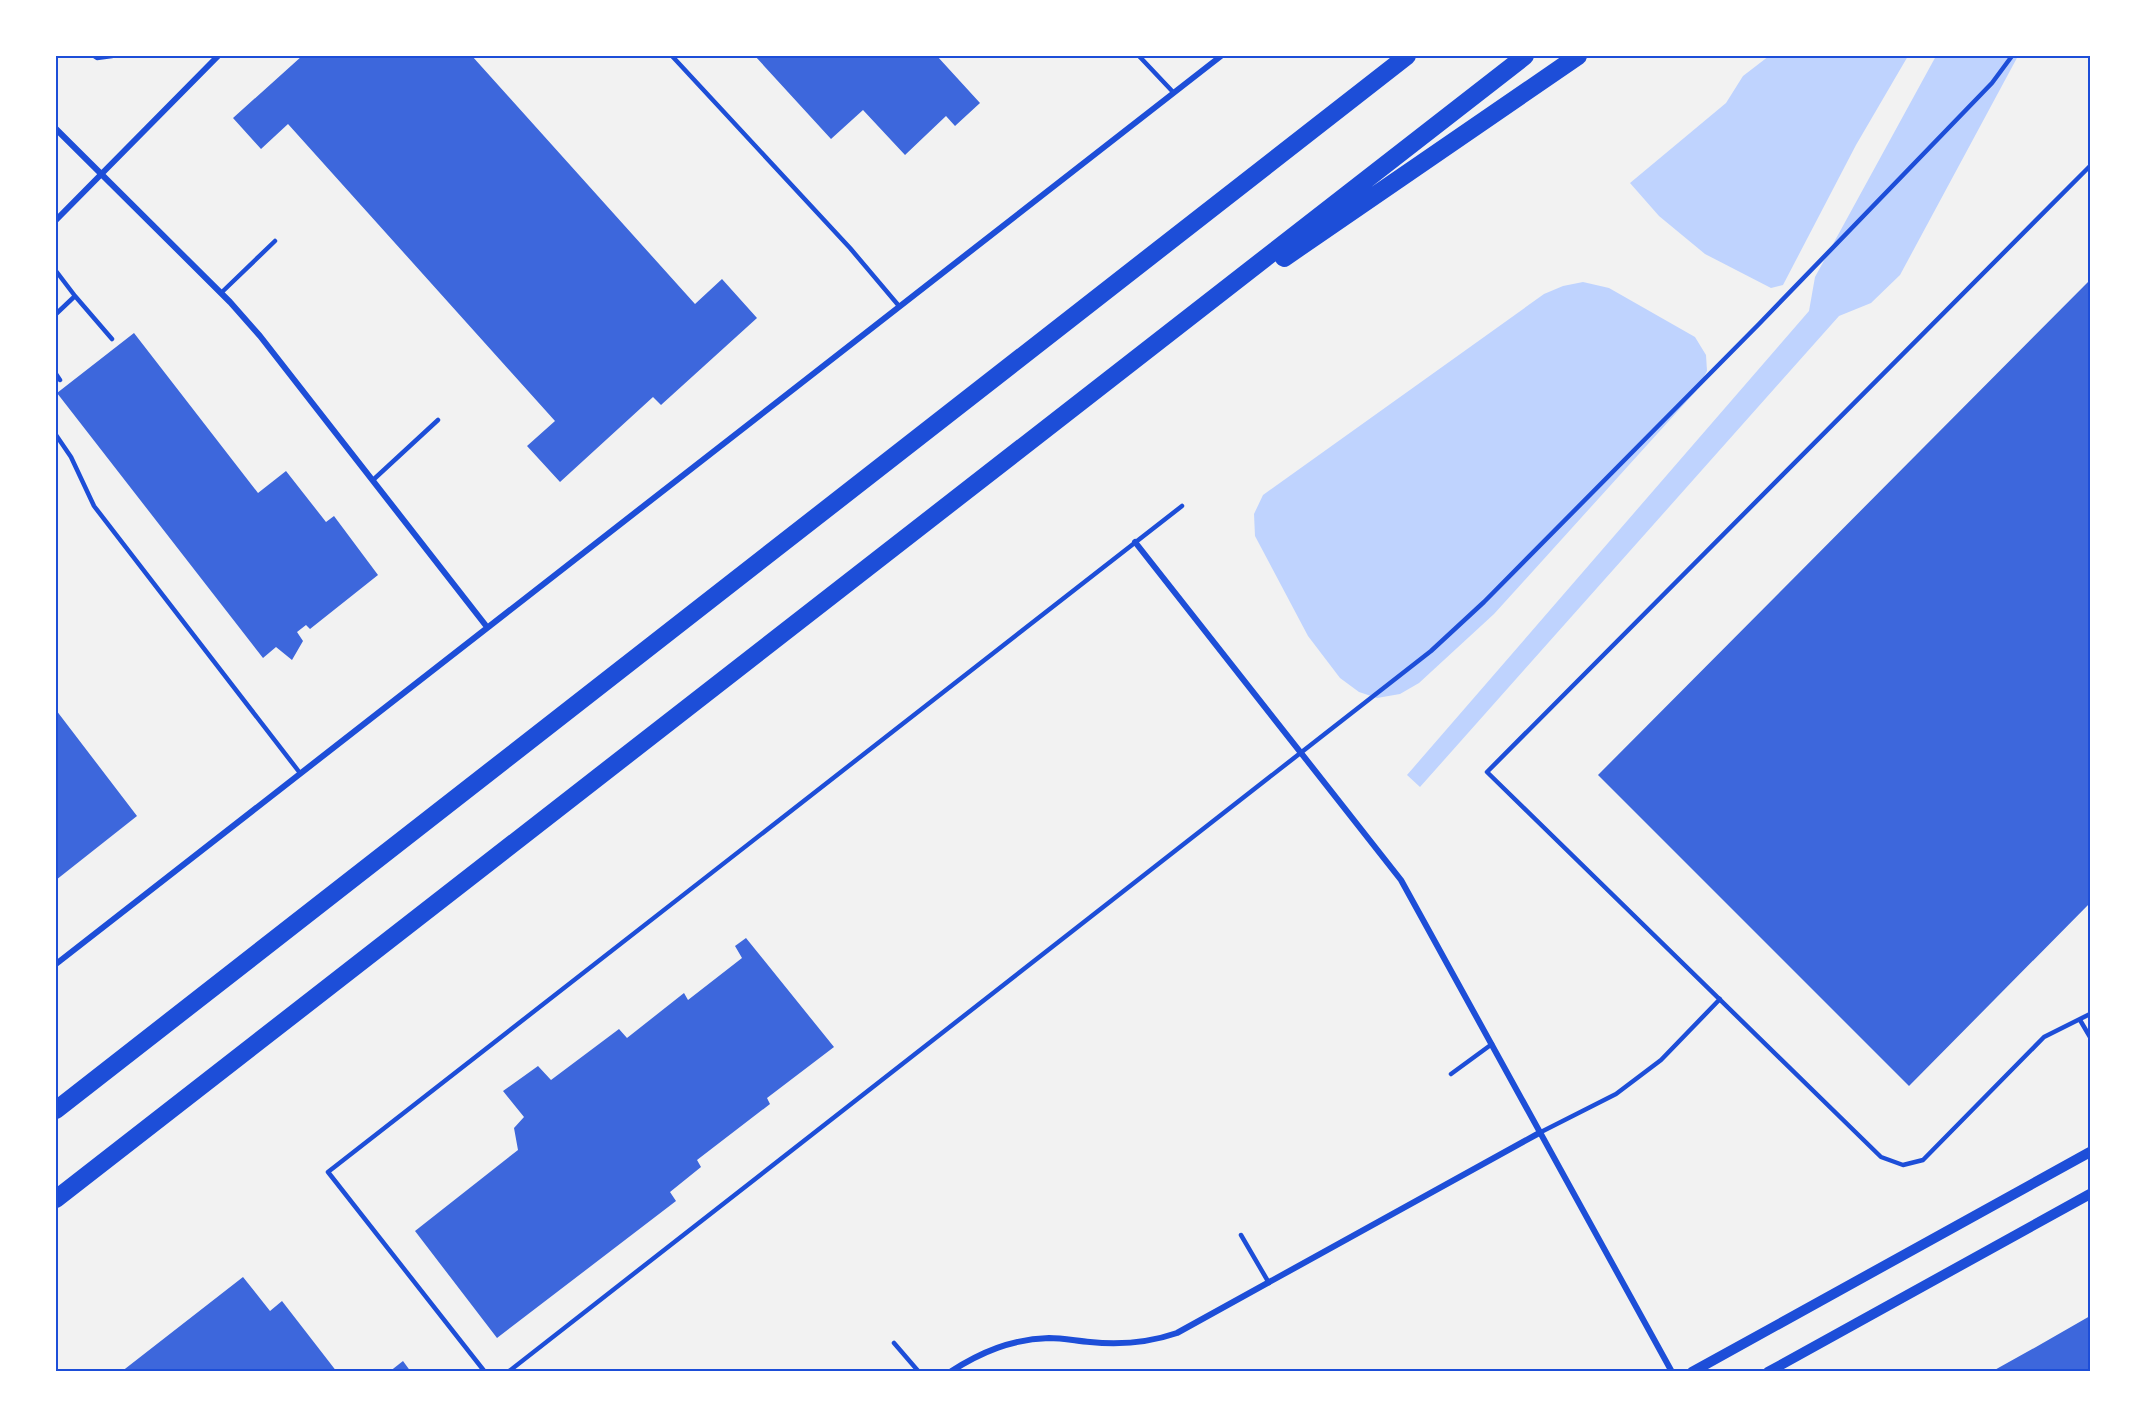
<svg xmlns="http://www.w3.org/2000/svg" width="2146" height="1427" viewBox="0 0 2146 1427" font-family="'IBM Plex Serif',serif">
	<rect width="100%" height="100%" fill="#f2f2f2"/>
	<path fill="#bfd3fe" d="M1769,56H1908L1856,145L1783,285L1771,288L1705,254L1659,216L1630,183L1726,103L1743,76Z
		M1936,56H2018L1900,275L1871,303L1839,316L1420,787L1407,775L1809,311L1815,277Z
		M1583,282L1609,288L1695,337L1706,355L1707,371L1696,391L1494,614L1419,683L1400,694L1377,698L1359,692L1340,678L1308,636L1255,536L1254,514L1263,495L1544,294L1563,286Z"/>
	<path fill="#3d67dc" d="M302,56H472L695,304L722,279L757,318L661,405L653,397L560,482L527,446L555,421L288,124L261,149L233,118Z
		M755,56H937L980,103L955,126L946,116L905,155L863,110L831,139Z
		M2090,280V903L1909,1086L1598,775Z
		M134,333L258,493L286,471L326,522L334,516L378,575L310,629L306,625L297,632L303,641L292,660L276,647L263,658L57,393Z
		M56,710L137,816L56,880Z
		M746,938L834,1047L767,1098L770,1104L697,1160L701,1167L670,1192L676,1201L497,1338L415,1231L518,1150L514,1128L524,1117L503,1091L538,1066L551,1080L619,1029L627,1038L684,993L688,1000L742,958L735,946Z
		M243,1277L270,1311L282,1301L337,1372H121Z
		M2090,1316V1372H1991L2036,1347Z
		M403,1361L411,1372H389Z"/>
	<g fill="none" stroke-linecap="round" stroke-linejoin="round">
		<path stroke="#1d4ed8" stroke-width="4.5" d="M94,56L97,58L112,56
			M672,56L850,248L899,306
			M1139,56L1173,92
			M2090,166L1487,772L1881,1157L1903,1165L1923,1160L2044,1037L2090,1014
			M56,271L75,296L56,314
			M221,293L275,241
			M75,296L112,339
			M56,374L60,380
			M56,435L71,457L94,506L300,773
			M373,480L438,420
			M2080,1020L2090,1037
			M1451,1074L1492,1044
			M1541,1132L1616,1094L1661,1060L1720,999
			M1241,1235L1269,1283
			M894,1343L919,1372
			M485,1372L328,1172L1182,506
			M508,1372L1431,651L1484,602L1759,324L1992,83L2012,56"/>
		<path stroke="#1d4ed8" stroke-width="6" d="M56,129L230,302L260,336L487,627
			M56,220L218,56
			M1135,542L1401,880L1672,1372
			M56,964L1221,56
			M950,1372C981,1352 1012,1339 1049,1338C1063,1338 1077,1341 1090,1342C1120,1345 1148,1343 1177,1333L1541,1132"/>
		<path stroke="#1d4ed8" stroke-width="10" d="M1692,1372L2090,1152
			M1768,1372L2090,1194"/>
		<path stroke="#1d4ed8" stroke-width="18" d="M1284,258L1578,56
			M56,1110L1407,56
			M56,1199L1525,56"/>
	</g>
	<rect width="2146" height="1427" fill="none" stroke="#ffffff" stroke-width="114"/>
	<rect x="57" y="57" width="2032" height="1313" fill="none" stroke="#1d4ed8" stroke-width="2"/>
</svg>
